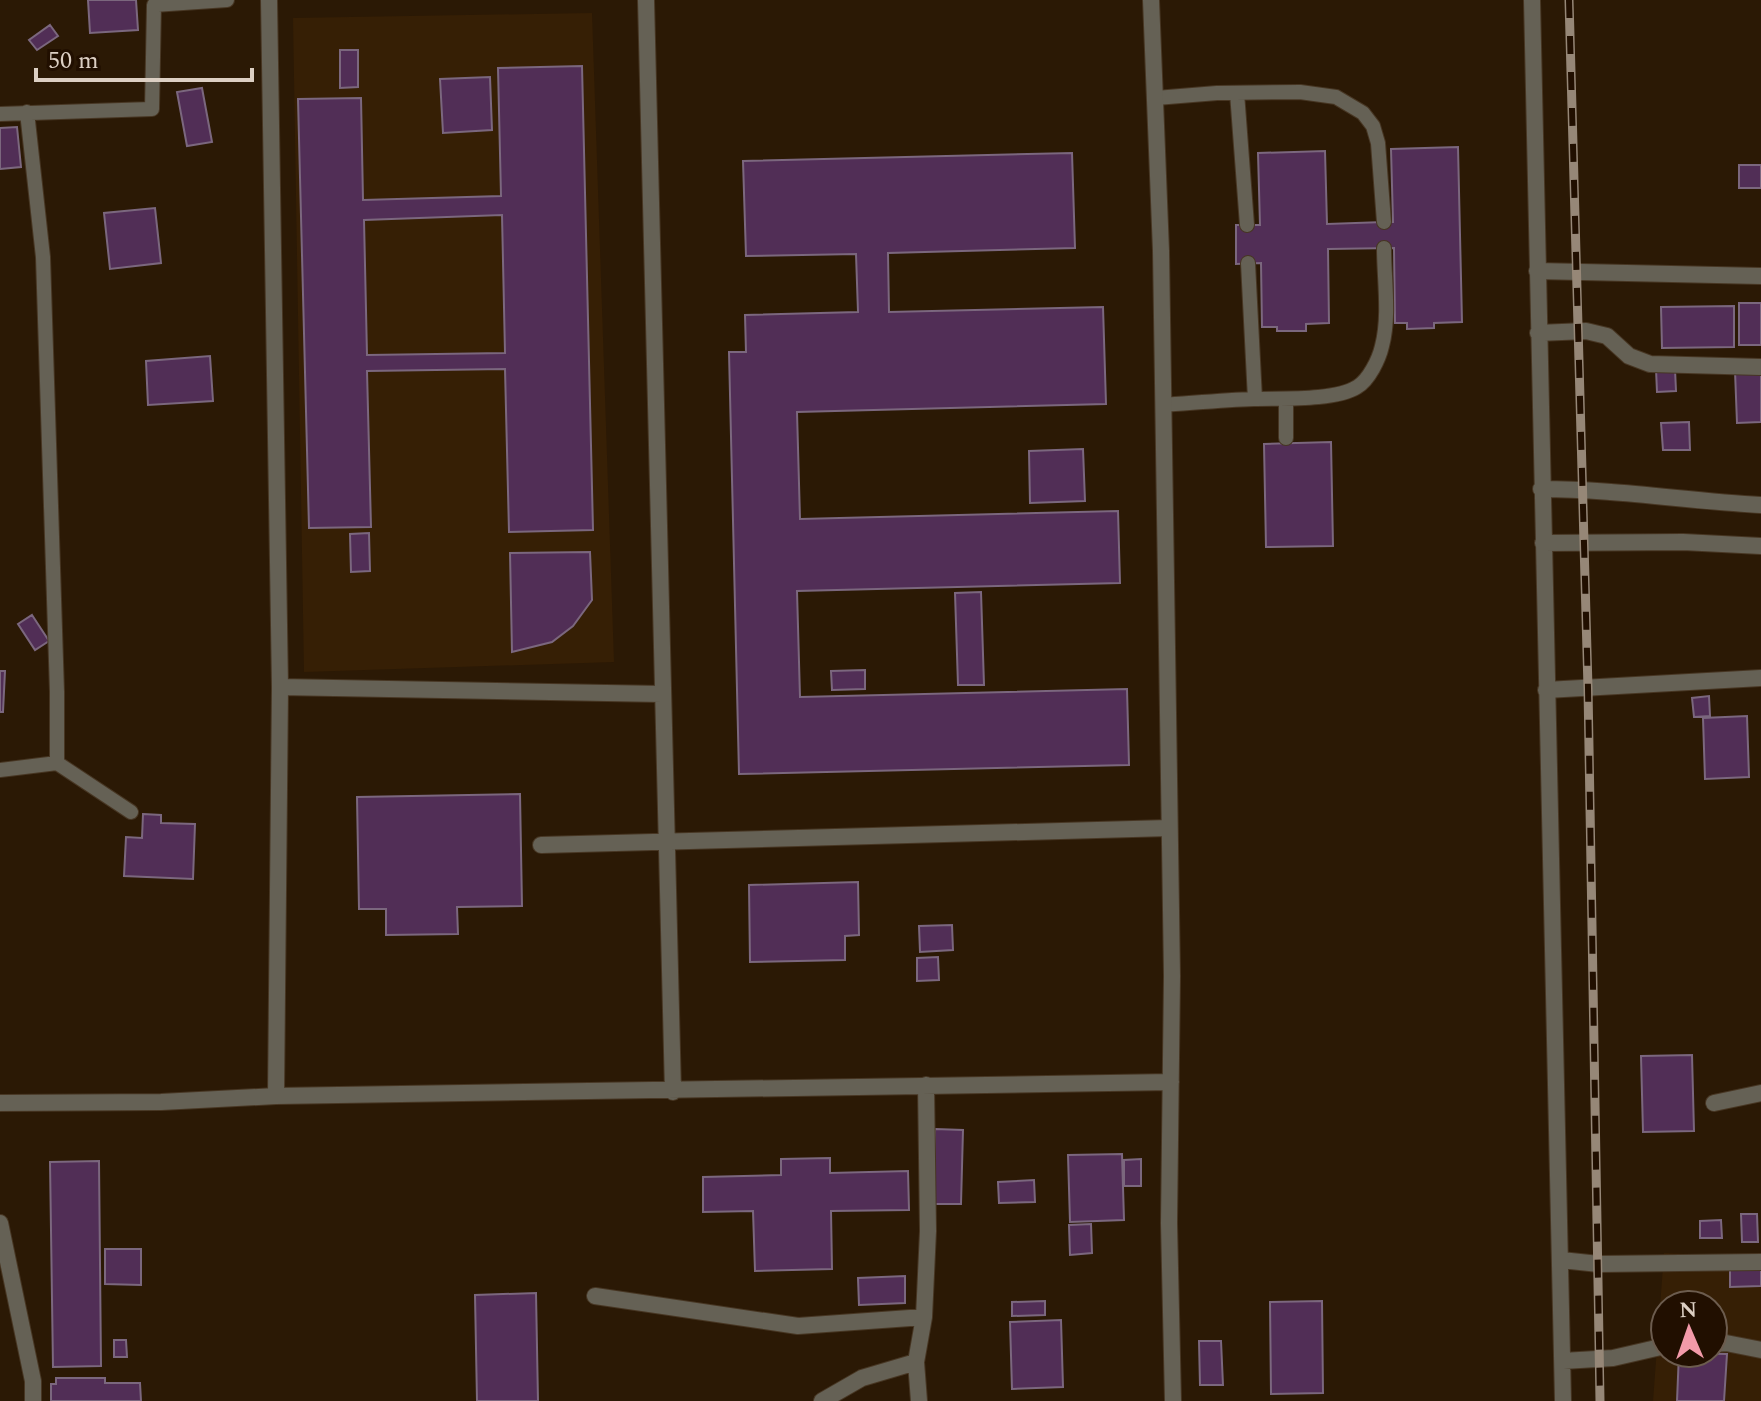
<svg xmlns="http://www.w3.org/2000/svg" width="1761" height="1401" viewBox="0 0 1761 1401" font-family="Spectral,serif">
	<rect width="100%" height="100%" fill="#2b1905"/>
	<path fill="#361f05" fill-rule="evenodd" d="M592,13L614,662L304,672L293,18Z
		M1664,1253L1761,1257V1401H1653ZM1665,1305H1713V1353H1665Z"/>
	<path fill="#512e56" stroke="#7b677e" stroke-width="2" fill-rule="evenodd" d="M88,0H136L138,30L90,33Z
		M50,25L58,36L37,50L29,40Z
		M340,50H358V87L340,88Z
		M582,66L593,530L509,532L505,369L367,371L371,527L309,528L298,99L361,98L363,200L501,196L498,68ZM502,215L505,353L367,355L364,220Z
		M490,77L492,130L443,133L440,79Z
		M202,88L212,142L187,146L177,92Z
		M17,127L21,167L0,169V128Z
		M1458,147L1462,322L1434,323V328L1407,329V323H1395L1394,248L1328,249L1329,323L1306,324V331H1277V327H1262L1261,263L1236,264V225H1260L1258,153L1325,151L1327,224L1384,222H1393L1391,149Z
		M1072,153L1075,248L888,253L889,312L1103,307L1106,404L797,412L800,519L1118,511L1120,583L797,591L800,697L1127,689L1129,765L739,774L729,352H746L745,315L858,312L856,254L746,256L743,161Z
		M1739,165H1761V188H1739Z
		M155,208L161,263L110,269L104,213Z
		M1739,303H1761V345H1739Z
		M1734,306V347L1662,348L1661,307Z
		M210,356L213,401L148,405L146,361Z
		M1656,369H1675L1676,391L1657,392Z
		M1735,371H1761V422L1737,423Z
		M1689,422L1690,450H1663L1661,423Z
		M1331,442L1333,546L1266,547L1264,444Z
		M1083,449L1085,501L1030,503L1029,451Z
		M369,533L370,571L351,572L350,534Z
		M590,552L592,600L573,626L552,642L512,652L510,553Z
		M981,592L984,685H958L955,593Z
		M32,615L49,641L35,650L18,624Z
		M865,670V689L832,690L831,671Z
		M0,671H5L3,712H0Z
		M1709,696L1710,716L1694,717L1692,698Z
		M1747,716L1749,777L1705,779L1703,718Z
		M520,794L522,906L457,907L458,934L386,935V909H359L357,797Z
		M143,814L161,815V823L195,824L193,879L124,876L126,837L142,838Z
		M858,882L859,935L845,936V960L750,962L749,885Z
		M952,925L953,950L920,952L919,926Z
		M938,957L939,980L917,981V958Z
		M1692,1055L1694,1131L1643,1132L1641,1056Z
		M935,1129L963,1130L961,1204H933Z
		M1122,1154L1124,1220L1070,1222L1068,1155Z
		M830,1158V1173L908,1171L909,1210L831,1211L832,1269L755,1271L753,1211L703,1212V1177L781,1175V1159Z
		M1141,1159V1186H1124V1160Z
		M99,1161L101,1366L53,1367L50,1162Z
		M1034,1180L1035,1202L999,1203L998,1182Z
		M1741,1214H1757L1758,1242H1742Z
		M1721,1220L1722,1238H1700V1221Z
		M1091,1224L1092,1253L1070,1255L1069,1225Z
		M105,1249H141V1285L105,1284Z
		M1761,1264V1286L1730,1287V1265Z
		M905,1276V1303L859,1305L858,1278Z
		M536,1293L538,1401H477L475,1295Z
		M1045,1301V1315L1012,1316V1302Z
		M1322,1301L1323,1393L1271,1394L1270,1302Z
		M1061,1320L1063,1387L1012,1389L1010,1322Z
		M114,1340H126L127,1357H114Z
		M1199,1341H1221L1223,1385H1200Z
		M1679,1353L1727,1354L1724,1401H1677Z
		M56,1378H105V1383H140L141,1401H51V1384H56Z"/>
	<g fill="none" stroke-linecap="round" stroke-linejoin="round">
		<g stroke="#473623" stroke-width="16">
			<path id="lane" d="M1237,93L1247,225
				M1156,98L1217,93L1300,92L1336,97L1363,113L1373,126L1378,143L1384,222
				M27,112L43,257L57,692V763L131,812
				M0,114L152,109L154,5L227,0
				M1248,263L1255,399
				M1286,400V438
				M1163,405C1193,403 1224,400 1254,399C1280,398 1335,401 1357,387C1369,380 1379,359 1382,346C1390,316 1384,279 1384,248
				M0,770L57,763"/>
		</g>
		<g stroke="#473623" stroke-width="18">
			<path id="street" d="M269,0L280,687L276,1096
				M646,0L673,1092
				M1151,0L1161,251L1172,976L1169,1223L1173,1401
				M1532,0L1563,1401
				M1537,271L1761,276
				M1538,333L1586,331L1607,336L1629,356L1650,364L1761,367
				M1541,489C1615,489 1688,501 1761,505
				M1543,543L1683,542L1761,546
				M280,687L662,694
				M1546,690L1761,678
				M541,845L1169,828
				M0,1103L161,1102L276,1096L1171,1082
				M1714,1103L1761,1093
				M0,1223L33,1381V1401
				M1561,1260L1599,1264L1761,1262
				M595,1296L798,1326L924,1317
				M1713,1344L1726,1343L1761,1350
				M1563,1361L1613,1358L1665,1346
				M822,1401L862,1378L916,1362
				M919,1401L916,1362L924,1317L928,1231L926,1085"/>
		</g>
		<use href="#lane" stroke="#656155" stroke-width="14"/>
		<use href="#street" stroke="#656155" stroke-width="16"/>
		<g stroke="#968777" stroke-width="9">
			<path id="rail" d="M1569,0L1588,688L1600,1401"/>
		</g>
		<use href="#rail" stroke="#210f00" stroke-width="6" stroke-dasharray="18" stroke-linecap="butt"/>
	</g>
	<g transform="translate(1689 1329) rotate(358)"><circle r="38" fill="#210f00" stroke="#6c5c4e" stroke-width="2"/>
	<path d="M0-6L14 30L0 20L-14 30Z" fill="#f39aa9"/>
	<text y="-12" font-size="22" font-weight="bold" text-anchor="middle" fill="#dccfc3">N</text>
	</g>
	<path d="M36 68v12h216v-12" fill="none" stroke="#dccfc3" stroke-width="4"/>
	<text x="48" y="68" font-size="24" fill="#dccfc3" stroke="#210f00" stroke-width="6" paint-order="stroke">50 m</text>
</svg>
